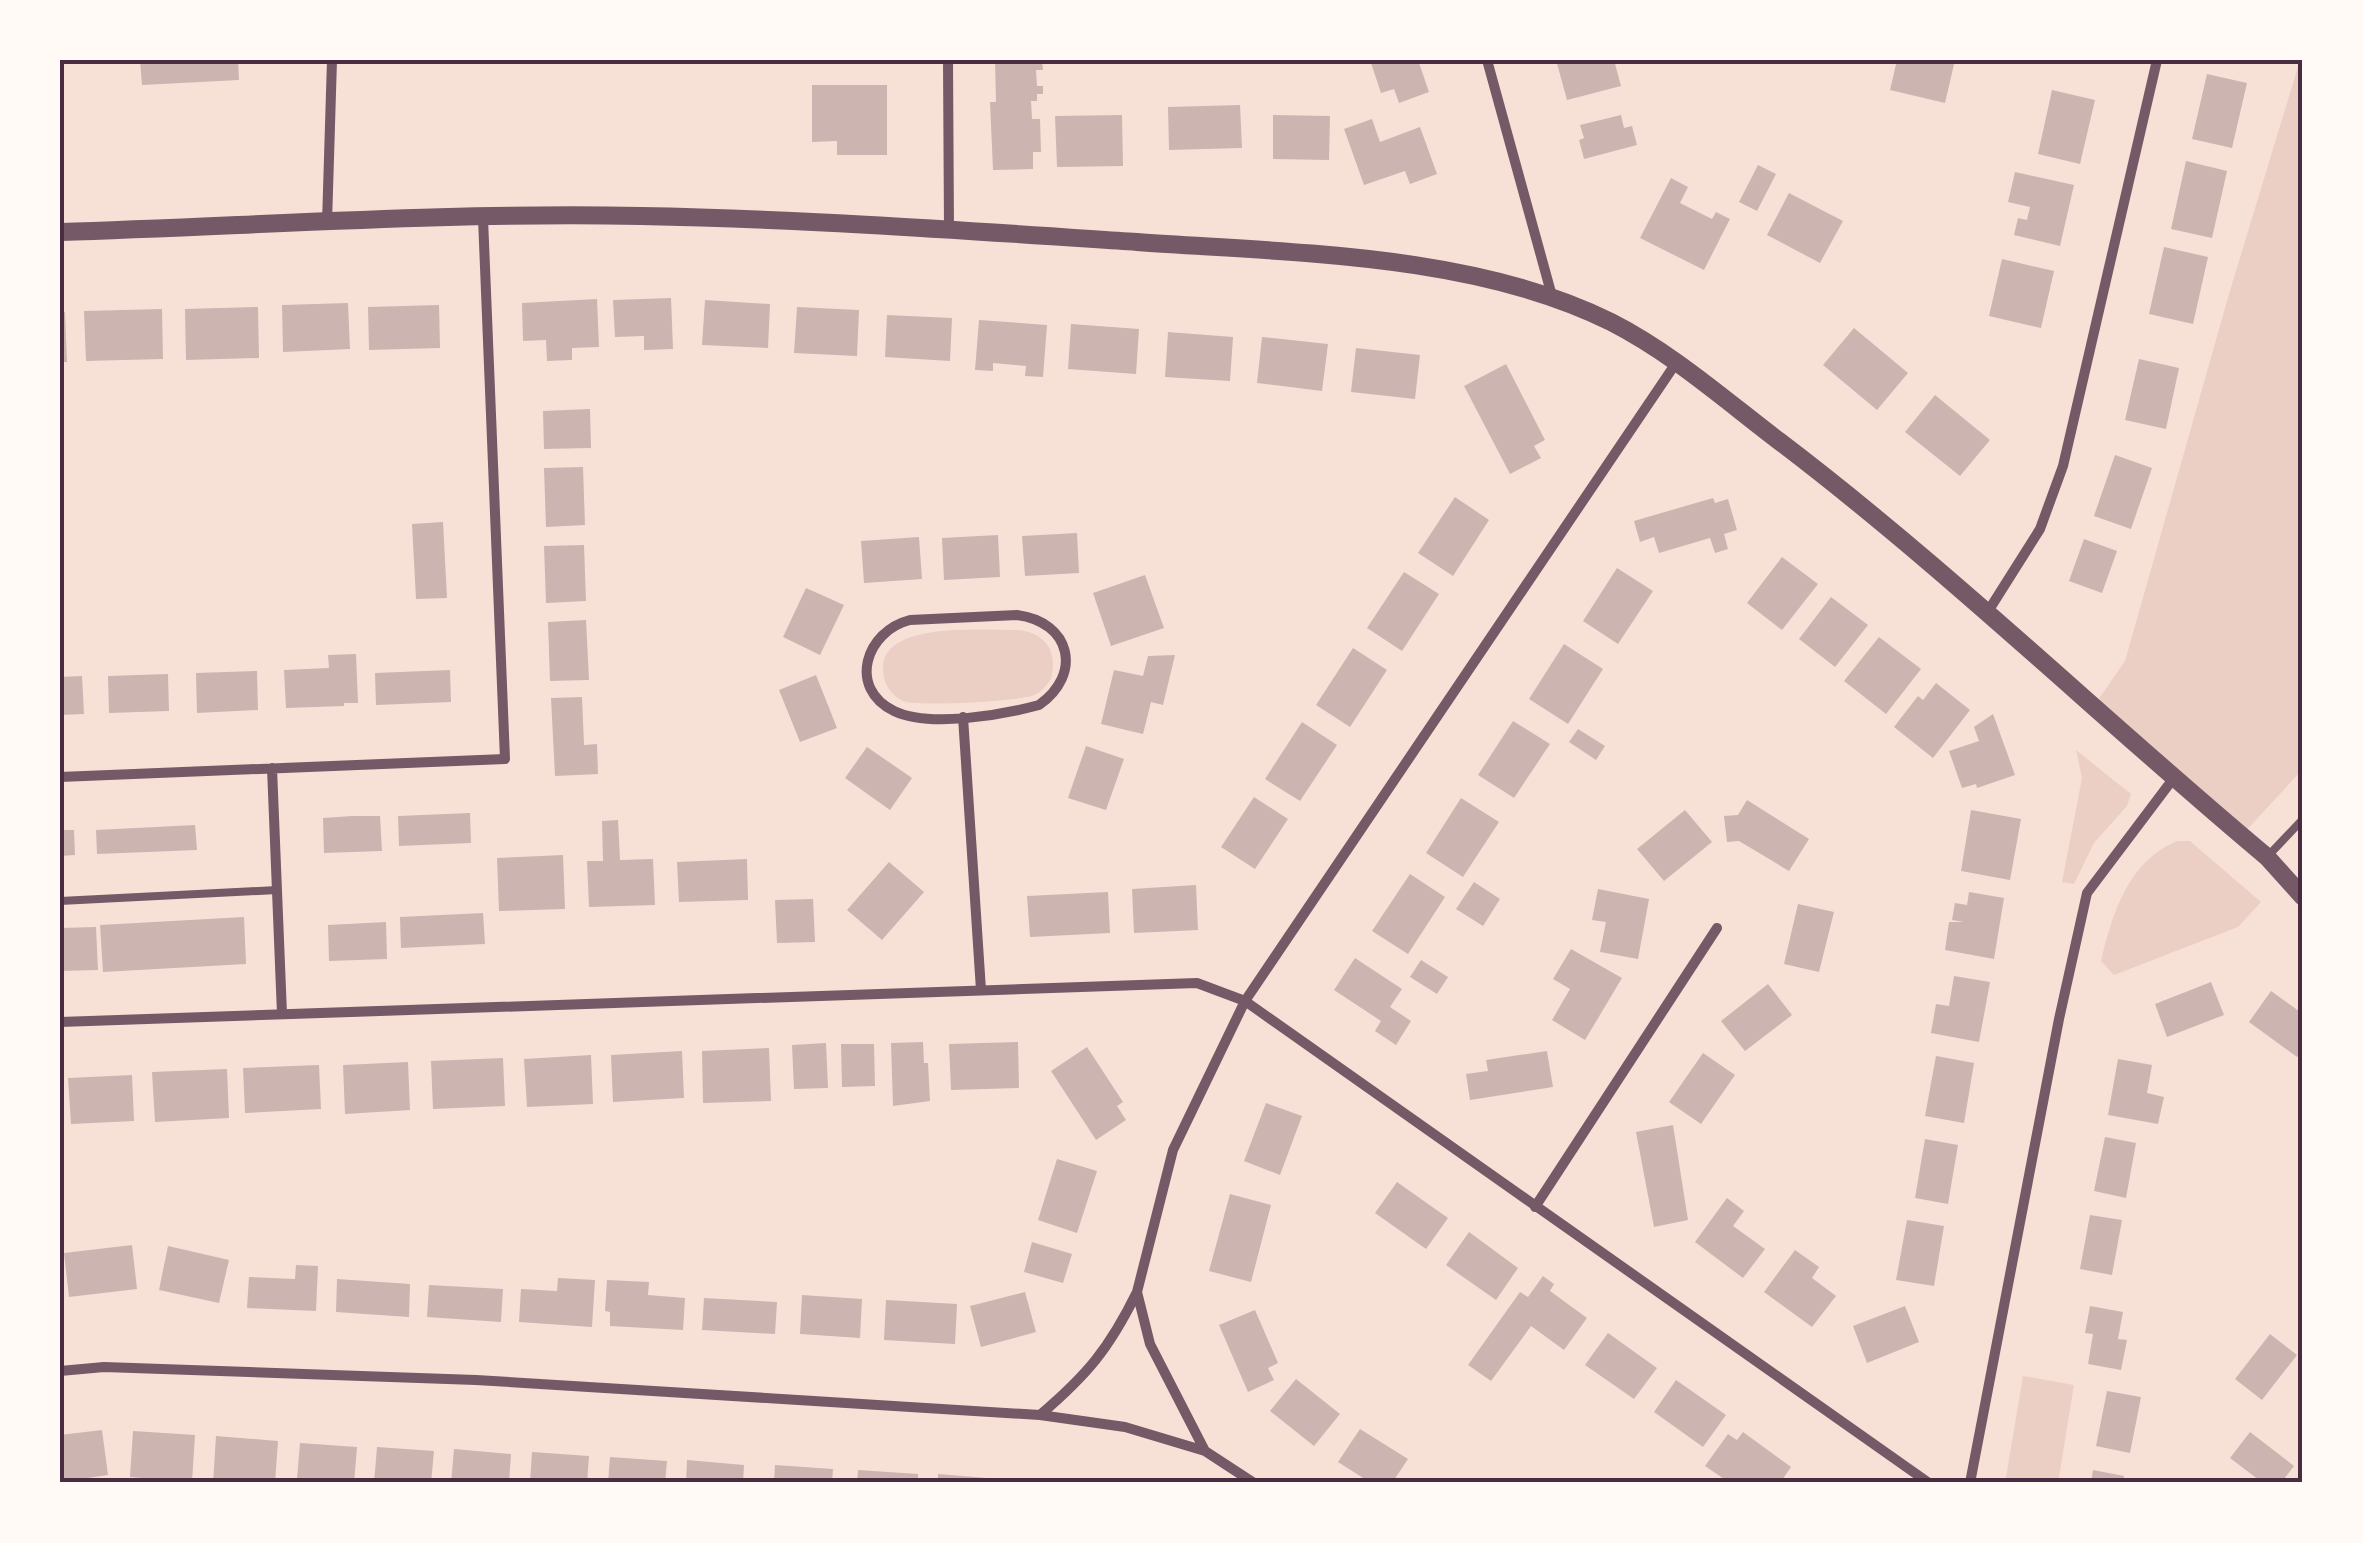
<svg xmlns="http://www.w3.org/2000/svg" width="2363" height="1543" viewBox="0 0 2363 1543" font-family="'Space Grotesk',sans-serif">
	<rect width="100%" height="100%" fill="#f7e1d7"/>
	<path fill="#ebcfc5" d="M2300,60H2303V769L2241,836L2093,707L2125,661L2229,294Z
		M1019,630C1046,633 1058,652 1051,679C1047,685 1042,691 1035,695C1021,701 916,707 903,701C891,695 883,683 883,670C881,620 985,631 1019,630Z
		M2076,750L2131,794L2127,806L2094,843L2074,884L2062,882L2082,778Z
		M2177,841H2190L2261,902L2238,927L2114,975L2101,961C2112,914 2128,861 2177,841Z
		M2023,1376L2074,1385L2058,1483H2005Z"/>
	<path fill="#ccb4b1" d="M140,60H238L239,80L142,85Z
		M995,60H1042L1043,70H1036L1037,86H1043V94H1037V101H1031L1032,119H1040L1041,152H1033V169L993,170L990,102H996Z
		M1370,60H1418L1429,92L1399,103L1394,89L1381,93Z
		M1556,60H1614L1621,86L1567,100Z
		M1897,60H1955L1945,103L1890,90Z
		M2207,74L2247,83L2232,148L2192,139Z
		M812,85H887V155H837V141L812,142Z
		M2052,90L2095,100L2080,164L2038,154Z
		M1240,105L1242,148L1169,150L1168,107Z
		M1122,115L1123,166L1057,167L1055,116Z
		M1273,115L1330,116L1329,160L1273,159Z
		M1621,115L1624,128L1632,126L1637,145L1584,159L1579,140L1584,138L1580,125Z
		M1372,119L1380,142L1420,127L1437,174L1410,184L1405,171L1364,185L1344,129Z
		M2186,161L2227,171L2212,238L2171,229Z
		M1758,165L1776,174L1757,211L1739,202Z
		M2015,172L2074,185L2060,246L2014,235L2018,218L2027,220L2030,207L2008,202Z
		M1671,178L1688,187L1680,203L1712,219L1716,212L1730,219L1704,270L1640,238Z
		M1789,193L1843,221L1820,263L1767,235Z
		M2164,247L2208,257L2193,324L2149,314Z
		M2002,259L2054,271L2041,328L1989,316Z
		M671,298L673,349L644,350V336L615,337L613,300Z
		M597,299L599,347L572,348V360L547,361L546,340L523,341L522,303Z
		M705,300L770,304L768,348L702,345Z
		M348,303L350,349L283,352L282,305Z
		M439,305L440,348L369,350L368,307Z
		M258,307L259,358L186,360L185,309Z
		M797,307L859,310L857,356L794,353Z
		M162,309L163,359L86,361L84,311Z
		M60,312H65L67,362H60Z
		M887,315L952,318L950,361L885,357Z
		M979,320L1047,325L1043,377L1025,376L1026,366L993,363V371L975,370Z
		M1071,324L1139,329L1136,374L1068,369Z
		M1854,328L1908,373L1877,410L1823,365Z
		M1168,332L1233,337L1230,381L1165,377Z
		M1262,337L1328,344L1322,391L1257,383Z
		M1356,348L1420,355L1415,399L1351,392Z
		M2139,359L2179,368L2166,429L2125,420Z
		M1506,364L1545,440L1534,446L1541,458L1510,474L1464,386Z
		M1935,395L1990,440L1960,476L1905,432Z
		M590,409L591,448L544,449L543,411Z
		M2115,455L2152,468L2131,529L2094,516Z
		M583,467L585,525L546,527L544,468Z
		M1455,497L1489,520L1453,576L1418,553Z
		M1713,498L1715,503L1728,499L1737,530L1724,534L1728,549L1715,553L1710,538L1659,553L1654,537L1640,542L1634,521Z
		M443,522L447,598L416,599L412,524Z
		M1077,533L1079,573L1025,576L1022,536Z
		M998,535L1000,577L944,580L942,538Z
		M919,537L922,579L864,583L861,541Z
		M2084,539L2117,551L2102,593L2069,581Z
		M584,545L586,601L546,603L544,546Z
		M1782,557L1818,584L1782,630L1747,603Z
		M1617,568L1653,591L1618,644L1583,621Z
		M1404,572L1439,594L1402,651L1367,628Z
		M1145,575L1164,628L1111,646L1093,593Z
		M806,588L844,605L820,655L783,637Z
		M1831,597L1868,625L1835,667L1799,639Z
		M586,620L589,680L550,681L548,622Z
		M1879,637L1921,669L1886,714L1844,681Z
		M1564,644L1603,669L1568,724L1529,699Z
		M1353,648L1387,670L1350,727L1316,705Z
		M356,654L358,703H344V706L286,708L284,670L329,668L328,655Z
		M1175,655L1163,705L1151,702L1143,734L1101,724L1114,670L1143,676L1148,656Z
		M450,670L451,702L376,705L375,673Z
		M257,671L258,710L197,713L196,673Z
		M168,674L169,711L109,713L108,676Z
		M816,675L837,728L800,742L779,690Z
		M82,676L84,714L60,715V677Z
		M1936,683L1970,710L1933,758L1894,727L1918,696L1923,700Z
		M582,697L584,745L597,744L598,774L555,776L551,698Z
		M1993,714L2015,775L1977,788L1976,784L1962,788L1949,751L1979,741L1974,727Z
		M1513,721L1550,744L1514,798L1478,775Z
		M1302,722L1337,745L1300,801L1265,779Z
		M1578,729L1605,746L1596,760L1569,742Z
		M1086,746L1124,759L1106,810L1068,798Z
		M867,747L912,778L890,810L845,778Z
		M1254,797L1288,819L1255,869L1221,847Z
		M1461,798L1499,822L1463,877L1426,853Z
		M1747,800L1809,839L1789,871L1739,841L1727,842L1724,816L1738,815Z
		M1685,810L1712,842L1664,881L1637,849Z
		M1971,810L2021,819L2010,880L1961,871Z
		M470,813L471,843L399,846L398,816Z
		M352,816H380L382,851L324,853L323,818Z
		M618,820L620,860L653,859L655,905L589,907L587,861H603L602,821Z
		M195,825L197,850L97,854L96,830Z
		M60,830H74L75,855L60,856Z
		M563,855L565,909L499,911L497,858Z
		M747,859L748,900L679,902L677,862Z
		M889,862L924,892L882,940L847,910Z
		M1410,874L1445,897L1408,954L1372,931Z
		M1474,882L1500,899L1483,926L1456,909Z
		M1196,885L1198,930L1134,933L1132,889Z
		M1598,889L1649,899L1638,959L1600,952L1606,922L1592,920Z
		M1108,892L1110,933L1030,937L1027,896Z
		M1969,892L2004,898L1994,959L1945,950L1949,922H1964L1952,920L1955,903L1967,905Z
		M813,899L815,942L777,943L775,900Z
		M1798,904L1834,912L1819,972L1784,964Z
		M483,913L485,944L401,948L400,917Z
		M244,917L246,964L103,972L100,925Z
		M386,922L387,959L329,961L328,925Z
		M96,927L98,970L60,971V928Z
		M1571,949L1622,978L1585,1040L1552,1020L1570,989L1553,979Z
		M1355,958L1402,989L1390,1007L1411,1021L1396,1045L1375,1031L1381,1021L1334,990Z
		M1421,960L1448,977L1437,994L1410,977Z
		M1954,976L1990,982L1979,1042L1931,1033L1936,1004L1949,1006Z
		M2211,982L2224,1015L2167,1037L2155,1004Z
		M1768,984L1792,1015L1745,1051L1721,1021Z
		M2271,991L2303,1014V1048L2297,1057L2249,1022Z
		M923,1042L924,1063H928L930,1101L893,1106L891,1043Z
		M1018,1042L1019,1088L951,1090L949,1044Z
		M826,1043L828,1088L794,1089L792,1045Z
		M841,1044H874L875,1086L842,1087Z
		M1087,1047L1123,1102L1117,1106L1126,1120L1096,1140L1051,1071Z
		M769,1048L771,1101L703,1103L702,1051Z
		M682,1051L684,1098L613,1102L611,1055Z
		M1547,1051L1553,1087L1470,1100L1466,1074L1488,1071L1486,1060Z
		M1703,1053L1735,1075L1701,1124L1669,1102Z
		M591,1055L593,1104L527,1107L524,1059Z
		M1936,1056L1974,1063L1964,1123L1925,1116Z
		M503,1058L505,1106L433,1109L431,1061Z
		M2118,1059L2152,1065L2147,1093L2164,1097L2158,1124L2108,1115Z
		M408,1062L410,1110L345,1114L343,1065Z
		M319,1065L321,1109L245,1113L243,1068Z
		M227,1069L229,1118L155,1122L152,1072Z
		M132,1075L134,1121L71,1124L68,1078Z
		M1266,1103L1302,1116L1280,1175L1244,1161Z
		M1673,1125L1688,1220L1654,1227L1636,1132Z
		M2105,1137L2136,1143L2126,1198L2094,1191Z
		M1925,1139L1958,1145L1948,1204L1915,1198Z
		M1057,1159L1097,1171L1077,1233L1038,1220Z
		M1397,1182L1448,1218L1426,1249L1375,1213Z
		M1230,1194L1271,1205L1251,1282L1209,1271Z
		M1727,1198L1744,1211L1733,1226L1765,1249L1743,1278L1695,1242Z
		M2090,1215L2122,1220L2112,1275L2080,1269Z
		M1907,1220L1944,1226L1934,1286L1896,1280Z
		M1469,1232L1518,1268L1496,1300L1446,1265Z
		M1032,1242L1072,1254L1063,1283L1024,1272Z
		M132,1245L137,1289L69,1297L64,1253Z
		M168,1246L229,1260L219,1303L159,1290Z
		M1795,1250L1819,1267L1812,1278L1836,1296L1812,1327L1764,1292Z
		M296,1265L318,1266L316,1311L247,1308L249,1277L295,1279Z
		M1543,1276L1554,1284L1550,1291L1587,1318L1564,1350L1531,1326L1491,1381L1468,1365L1520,1292L1528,1297Z
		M558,1278L595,1280L592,1327L519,1322L521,1289L557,1291Z
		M337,1279L410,1284L409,1317L336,1312Z
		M607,1280L649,1282L648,1295L685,1298L683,1330L610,1326V1312L605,1311Z
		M429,1285L503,1289L501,1322L427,1317Z
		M1025,1292L1036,1332L981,1347L970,1306Z
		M802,1295L862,1299L860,1338L800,1334Z
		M704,1298L777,1302L775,1334L702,1330Z
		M886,1300L957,1304L955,1344L884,1340Z
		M1905,1306L1919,1342L1867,1363L1853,1326Z
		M2090,1306L2123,1312L2118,1339L2127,1340L2121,1370L2088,1364L2093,1334L2085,1333Z
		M1255,1310L1278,1363L1268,1368L1274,1380L1248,1392L1219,1325Z
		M1608,1333L1657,1368L1634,1399L1585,1365Z
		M2270,1334L2297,1355L2262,1400L2235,1379Z
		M1296,1379L1340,1414L1314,1446L1270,1411Z
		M1676,1380L1726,1415L1703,1447L1654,1412Z
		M2107,1391L2141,1397L2130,1453L2096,1446Z
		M1360,1429L1408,1459L1392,1483H1371L1338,1462Z
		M102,1430L108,1475L60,1482V1435Z
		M133,1431L195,1435L192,1482L130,1477Z
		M1743,1432L1791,1467L1780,1483H1730L1705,1466L1728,1434L1737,1440Z
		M2250,1432L2294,1466L2281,1483H2263L2230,1458Z
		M216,1436L278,1441L275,1483H213Z
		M300,1443L357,1447L354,1483L297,1479Z
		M377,1447L434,1451L431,1483H374Z
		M454,1449L511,1454L509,1483H451Z
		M532,1452L589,1456L587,1483H530Z
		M610,1457L667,1461L665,1483H608Z
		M687,1460L744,1465L743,1483H686Z
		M775,1465L833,1469L832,1483H774Z
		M858,1470L918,1474V1483H857Z
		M2093,1470L2124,1476L2123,1483H2091Z
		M938,1474L999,1479V1483H938Z"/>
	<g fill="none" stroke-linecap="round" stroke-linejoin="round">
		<path stroke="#755966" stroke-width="8" d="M2267,857L2303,819
			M60,901L277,890"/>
		<path stroke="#755966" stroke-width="10" d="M948,60L949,230
			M1487,60L1552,296
			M327,223L332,60
			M1987,613L2040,529L2063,466L2157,60
			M1017,615C1071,622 1083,674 1039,705C1002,715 929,728 894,711C847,688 866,631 910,620Z
			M963,717L981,990
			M272,768L282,1014
			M60,777L505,759L483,218
			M60,1022L1197,983L1245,1001L1929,1483
			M1535,1207L1717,928
			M60,1371L104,1367L476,1380L1040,1415L1125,1427L1205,1451L1254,1483
			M1040,1415C1087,1375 1109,1349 1137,1292
			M1205,1451L1150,1344L1137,1292L1173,1150L1245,1001L1676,363
			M1970,1483L2059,1019L2087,893L2173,779"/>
		<path stroke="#755966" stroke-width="18" d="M60,232C253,226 448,212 641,216C806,219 972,231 1137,242C1289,253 1473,253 1611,322C1672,353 1725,400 1779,441C1949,570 2103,720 2267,857L2303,897"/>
	</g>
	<rect width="2363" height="1543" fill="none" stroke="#fffaf5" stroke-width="125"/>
	<rect x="62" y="62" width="2238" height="1418" fill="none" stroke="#4a2c40" stroke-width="4"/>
</svg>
